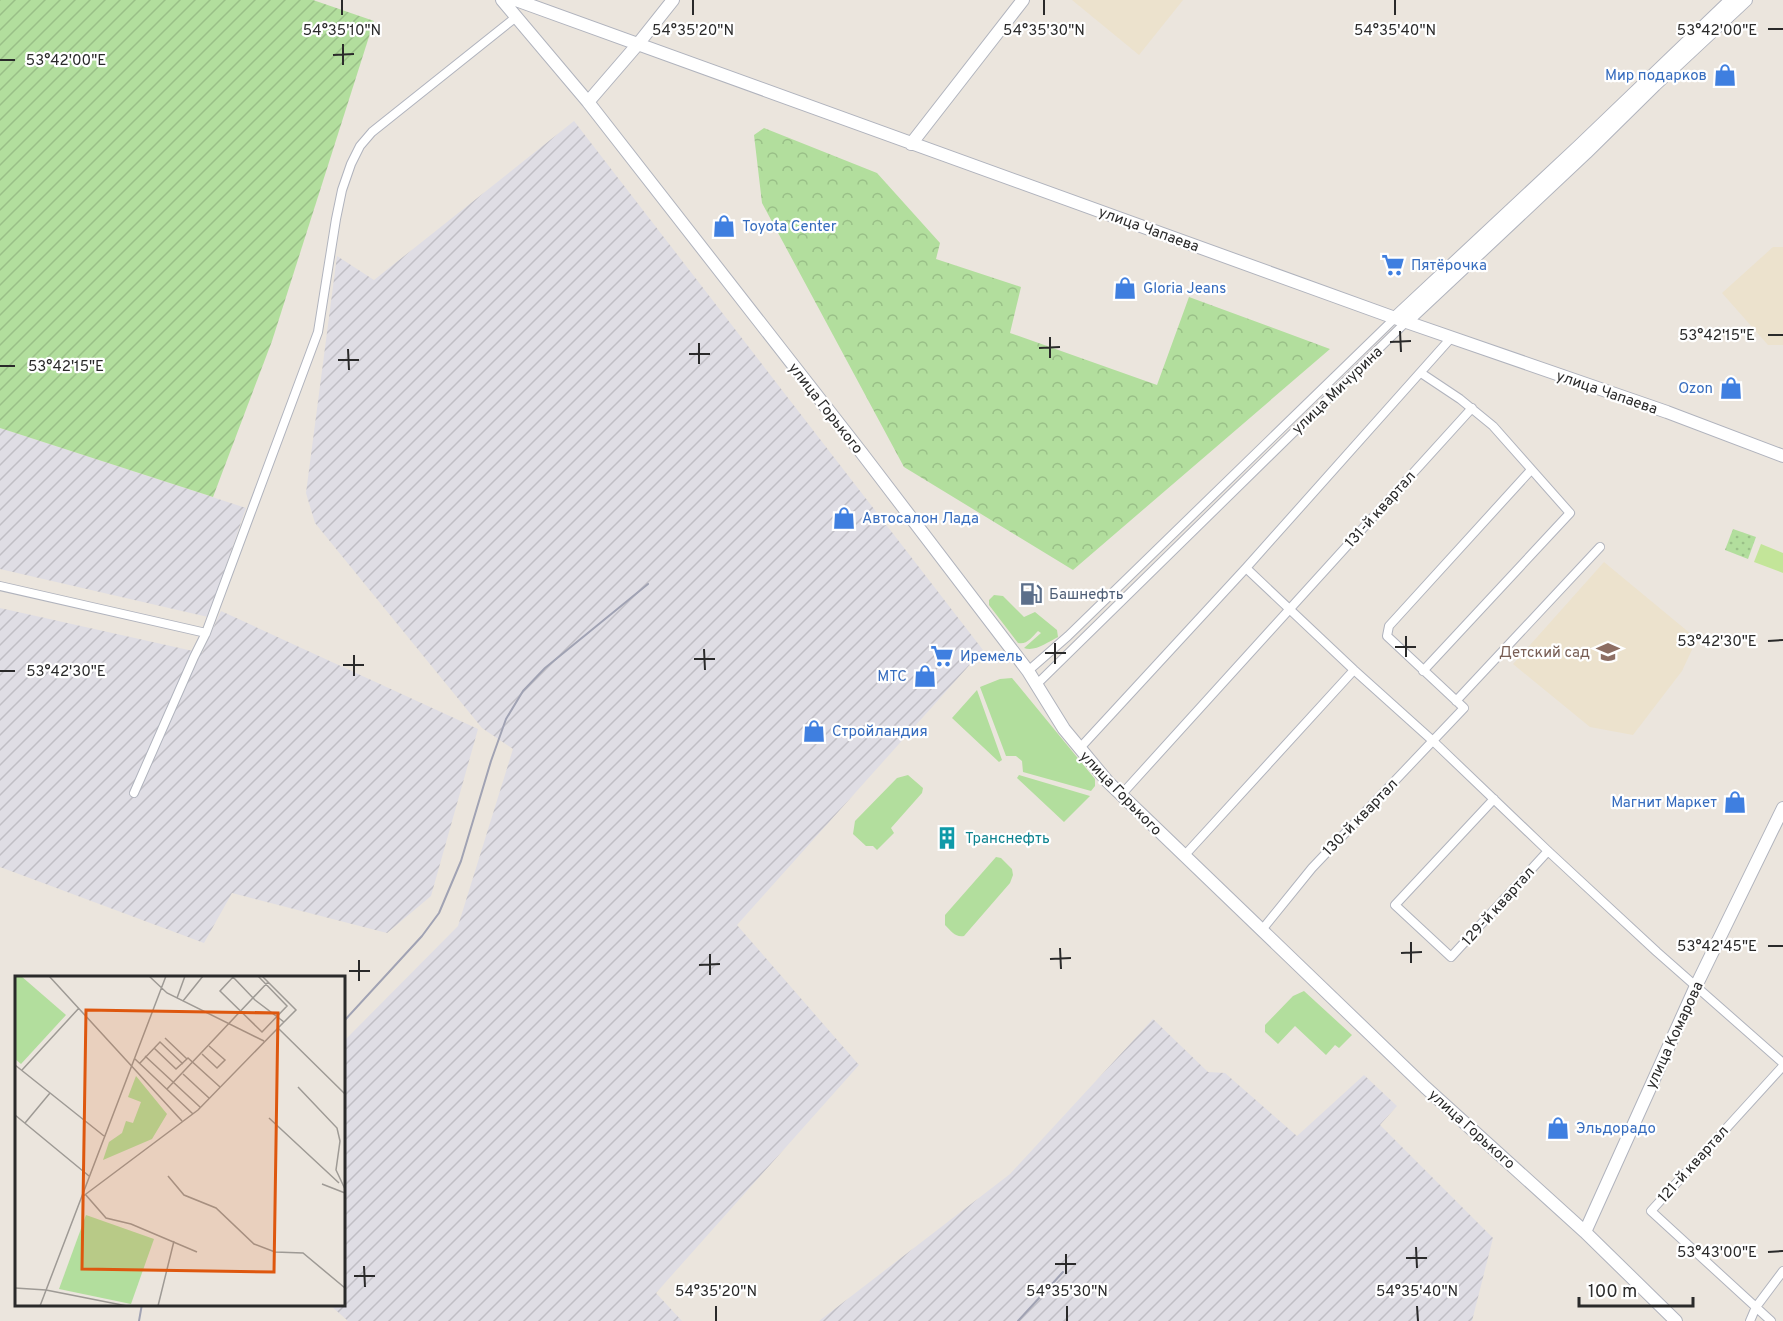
<svg xmlns="http://www.w3.org/2000/svg" width="1783" height="1321" viewBox="0 0 1783 1321" font-family="Overpass,sans-serif">
	<defs>
		<pattern id="industrial-furrows" width="10" height="10" patternUnits="userSpaceOnUse" patternTransform="scale(1.5)"><rect width="10" height="10" fill="#dfdde4"/><path d="M-1 1l2-2M0 10L10 0M9 11l2-2" fill="none" stroke="#c0bec4"/></pattern>
		<pattern id="forest-crowns" width="20" height="18" patternUnits="userSpaceOnUse" patternTransform="scale(1.5)"><rect width="20" height="18" fill="#b2de9d"/><path d="M2 6a3 3 0 1 1 6 0M12 15a3 3 0 1 1 6 0" fill="none" stroke="#99bf87"/></pattern>
		<pattern id="park-dots" width="8" height="8" patternUnits="userSpaceOnUse" patternTransform="scale(1.5)"><rect width="8" height="8" fill="#b2de9d"/><path d="M2 2h.1M6 6h.1" fill="none" stroke="#99bf87" stroke-width="1.8" stroke-linecap="round"/></pattern>
		<pattern id="garden-furrows" width="10" height="10" patternUnits="userSpaceOnUse" patternTransform="scale(1.5)"><rect width="10" height="10" fill="#b2de9d"/><path d="M-1 1l2-2M0 10L10 0M9 11l2-2" fill="none" stroke="#99bf87"/></pattern>
	</defs>
	<rect width="100%" height="100%" fill="#ebe5dd"/>
	<path fill="url(#industrial-furrows)" d="M574,121L983,650L737,925L859,1065L656,1293L682,1321H348L330,1305L344,1304V1041L458,926L513,749L482,728L315,523L306,493L337,256L374,280Z
		M0,428L246,508L208,617L0,569Z
		M0,608L202,653L221,611L478,729L431,896L387,933L232,893L204,943L0,867Z
		M1153,1019L1208,1072L1225,1073L1297,1136L1364,1075L1397,1106L1380,1125L1493,1238L1472,1321H819L1010,1174Z"/>
	<path fill="#ece2cd" d="M1072,0H1183L1139,55Z
		M1773,247H1783V345H1768L1722,293Z
		M1604,562L1697,639L1682,671L1633,735L1590,727L1513,664Z"/>
	<path fill="#b2de9d" d="M994,595L1003,596L1024,617L1035,612L1057,630L1058,637C1048,642 1035,652 1024,648L1041,633L1038,631C1032,637 1027,645 1018,643L989,605V600Z
		M1012,678L1095,779V786L1091,791L1023,772L1022,761L1016,756H1006L980,687L1000,679Z
		M977,690L1002,760L999,762L952,718Z
		M908,775L923,788L922,793L891,828L894,833L877,850L873,846H866L853,834L855,821L897,778Z
		M1019,775L1090,796L1064,822L1017,778Z
		M996,857L1001,858L1012,869L1013,875L1010,883L964,936C956,938 951,931 945,925V915Z
		M1304,991L1352,1035L1339,1048L1335,1045L1326,1055L1295,1026L1278,1044L1265,1032V1025L1293,996Z"/>
	<path fill="url(#forest-crowns)" d="M764,128L877,173L940,243L936,259L1021,287L1010,333L1157,385L1189,297L1330,349L1073,570L904,467L762,203L754,135Z"/>
	<path fill="url(#park-dots)" d="M1733,529L1756,537L1748,559L1725,550Z"/>
	<path fill="url(#garden-furrows)" d="M0,0H313L374,21L272,341L213,497L0,428Z"/>
	<path fill="#c3e599" d="M1761,544L1783,553V573L1754,562Z"/>
	<g fill="none" stroke-linecap="round" stroke-linejoin="round">
		<g stroke="#b0b3bd" stroke-width="10">
			<path id="street" d="M1421,373L1460,399L1493,426L1570,513L1423,671
				M1246,568L1354,670L1433,741L1548,851L1657,952L1783,1063
				M0,586L206,633
				M1028,671L1068,636L1395,318
				M1036,685L1406,322
				M1456,701L1600,547
				M1079,749L1246,568L1451,338
				M134,793L194,657L206,633L318,332L336,219L342,190L351,164L360,146L372,132L516,17
				M1121,795L1472,408
				M1494,799L1395,905L1451,957L1548,851
				M1184,856L1354,670
				M1261,931L1312,868L1464,708L1387,636L1389,626L1531,470
				M1750,1321L1756,1307L1783,1271
				M1771,1321L1651,1211L1783,1066"/>
		</g>
		<g stroke="#b0b3bd" stroke-width="14">
			<path id="secondary" d="M502,0L588,102L861,452L1028,671L1064,729L1108,782L1425,1087L1585,1232L1676,1321
				M516,0L1395,318L1667,412L1783,456
				M588,102L638,44L673,0
				M911,144L1023,0
				M1395,318L1579,146L1731,0
				M1406,322L1586,153L1655,85L1746,0
				M1585,1232L1696,986L1783,808"/>
		</g>
		<use href="#street" stroke="#fff" stroke-width="8"/>
		<use href="#secondary" stroke="#fff" stroke-width="12"/>
		<path stroke="#a0a2b3" stroke-width="2" d="M344,1021L422,936L439,913L461,861L491,761L506,719L523,691L545,668L648,584
			M139,1321L142,1304
			M1018,1321L1063,1272"/>
	</g>
	<path fill="none" stroke="#2a2a2a" stroke-width="2" d="M342,0V15M693,0V15M1044,0V15M1395,0V15M1768,29H1783M343,44V65M333,55L354,54M0,60H15M1400,331L1401,352M1768,335H1783M1050,337V358M1390,342L1411,341M699,343V364M1039,348L1060,347M348,349L349,370M689,354H710M338,360H359M0,366H15M1406,636V657M1768,641L1783,640M1055,643V664M1395,647H1416M704,649L705,670M1045,653H1066M354,655V676M694,659H715M343,665H364M0,671H15M1411,942V963M1768,946H1783M1060,948L1061,969M1401,953L1422,952M710,954V975M1050,959L1071,958M359,960V981M699,965L720,964M349,971H370M1416,1247L1417,1268M1768,1252L1783,1251M1066,1254V1274M1406,1258H1427M1055,1264H1076M364,1266L365,1287M354,1276H375M716,1306V1321M1067,1306V1321M1417,1306L1418,1321"/>
	<defs>
		<g id="shop-bare" transform="scale(1.8)"><path d="M-5-2.5h2.3a2.7 3.5 0 0 1 5.4 0H5L5.5 6h-11ZM-1.5-2.5h3a1.5 2.3 0 0 0-3 0Z" fill="#3f7fe0" stroke="#fff" stroke-width="2.5" paint-order="stroke"/></g>
		<g id="supermarket-bare" transform="scale(1.8)"><path d="M-6-5.5h2.5l.6 2H6L4.5 2H-2.5L-4.4-4H-6ZM-1.5 3.2a1.3 1.3 0 1 0 .1 0ZM3 3.2a1.3 1.3 0 1 0 .1 0Z" fill="#3f7fe0" stroke="#fff" stroke-width="2.5" paint-order="stroke"/></g>
		<g id="fuel-bare" transform="scale(1.8)"><path d="M-5.5-6h7V0h2V4h1.3V-2.5L3-4.5l.8-.8L6-3V5H2.5V1h-1V6h-7ZM-4.2-4.7v3.2H.2V-4.7Z" fill="#5c6f8a" stroke="#fff" stroke-width="2.5" paint-order="stroke"/></g>
		<g id="school-bare" transform="scale(1.8)"><path d="M0-5L7-2L0 1L-7-2ZM-4 1L0 2.5L4 1V4Q0 6-4 4Z" fill="#8d6e63" stroke="#fff" stroke-width="2.5" paint-order="stroke"/></g>
		<g id="building-bare" transform="scale(1.8)"><path d="M-4-6H4V6H1V3H-1V6H-4ZM-2.5-4.3h1.7v1.8h-1.7ZM.8-4.3h1.7v1.8H.8ZM-2.5-1h1.7V.8h-1.7ZM.8-1h1.7V.8H.8Z" fill="#0f9aa8" stroke="#fff" stroke-width="2.5" paint-order="stroke"/></g>
	</defs>
	<g fill-rule="evenodd">
		<use href="#shop-bare" x="1725" y="75"/>
		<use href="#shop-bare" x="724" y="226"/>
		<use href="#supermarket-bare" x="1393" y="265"/>
		<use href="#shop-bare" x="1125" y="288"/>
		<use href="#shop-bare" x="1731" y="388"/>
		<use href="#shop-bare" x="844" y="518"/>
		<use href="#fuel-bare" x="1031" y="594"/>
		<use href="#school-bare" x="1608" y="652"/>
		<use href="#supermarket-bare" x="942" y="656"/>
		<use href="#shop-bare" x="925" y="676"/>
		<use href="#shop-bare" x="814" y="731"/>
		<use href="#shop-bare" x="1735" y="802"/>
		<use href="#building-bare" x="947" y="838"/>
		<use href="#shop-bare" x="1558" y="1128"/>
	</g>
	<g text-anchor="middle" stroke-width="4.5" stroke-linejoin="round" paint-order="stroke">
		<g font-size="15" fill="#366cbe" stroke="#fff" text-anchor="start">
			<text x="1707" y="80" text-anchor="end">Мир подарков</text>
			<text x="742" y="231">Toyota Center</text>
			<text x="1411" y="270">Пятёрочка</text>
			<text x="1143" y="293">Gloria Jeans</text>
			<text x="1713" y="393" text-anchor="end">Ozon</text>
			<text x="862" y="523">Автосалон Лада</text>
			<text x="960" y="661">Иремель</text>
			<text x="907" y="681" text-anchor="end">МТС</text>
			<text x="832" y="736">Стройландия</text>
			<text x="1717" y="807" text-anchor="end">Магнит Маркет</text>
			<text x="1576" y="1133">Эльдорадо</text>
		</g>
		<g font-size="15" fill="#2a2a2a" stroke="#fff">
			<text transform="translate(1149 229) rotate(20)" y="5">улица Чапаева</text>
			<text transform="translate(1337 390) rotate(-44)" y="5">улица Мичурина</text>
			<text transform="translate(1607 392) rotate(19)" y="5">улица Чапаева</text>
			<text transform="translate(826 408) rotate(52)" y="5">улица Горького</text>
			<text transform="translate(1380 509) rotate(-48)" y="5">131-й квартал</text>
			<text transform="translate(1121 793) rotate(46)" y="5">улица Горького</text>
			<text transform="translate(1360 817) rotate(-46)" y="5">130-й квартал</text>
			<text transform="translate(1498 906) rotate(-48)" y="5">129-й квартал</text>
			<text transform="translate(1674 1035) rotate(-65)" y="5">улица Комарова</text>
			<text transform="translate(1472 1129) rotate(42)" y="5">улица Горького</text>
			<text transform="translate(1693 1164) rotate(-48)" y="5">121-й квартал</text>
		</g>
		<g font-size="15" fill="#4e5e75" stroke="#fff" text-anchor="start">
			<text x="1049" y="599">Башнефть</text>
		</g>
		<g font-size="15" fill="#785e54" stroke="#fff" text-anchor="end">
			<text x="1590" y="657">Детский сад</text>
		</g>
		<g font-size="15" fill="#0d838f" stroke="#fff" text-anchor="start">
			<text x="965" y="843">Транснефть</text>
		</g>
	</g>
	<g transform="translate(15 976)">
		<rect width="330" height="330" fill="#ebe5dd"/>
		<path d="M121,100L152,138L137,163L88,184L94,166L107,157L111,145L118,147L126,126L113,121Z" fill="#b2de9d"/>
		<path d="M0,0H6L51,39L6,88L0,83Z" fill="#b2de9d"/>
		<path d="M71,239L139,263L116,328L44,313Z" fill="#b2de9d"/>
		<path fill="none" stroke="#9e9a95" stroke-width="1.5" d="M34,0L167,145M134,0L152,17L249,65M219,0L205,15L247,56L272,30L243,0M247,0L281,34L263,52M218,1L240,24L269,46M162,22L170,0M168,25L188,0M150,62L172,83M139,72L161,93L173,82L205,111M187,78L202,92L210,84L194,70M130,80L185,131M120,83L178,138M125,87L145,66L168,88M0,89L89,160M7,94L64,32M168,98L194,122M283,111L322,152L325,165L321,194L330,213M152,113L253,6M0,139L74,200M254,142L324,207M10,147L35,117M153,200L169,219L201,232L239,268L260,276L288,277L330,312M307,208L330,217M70,218L91,242L116,248L182,276M67,221L183,134L263,52L330,118M0,312L31,314M31,314L112,330M25,330L151,0M143,330L159,265"/>
		<path fill="#de570e" fill-opacity="0.15" stroke="#de570e" stroke-width="3" d="M71,34L263,37L259,296L67,293Z"/>
		<rect width="330" height="330" fill="none" stroke="#2a2a2a" stroke-width="3"/>
	</g>
	<g font-size="15" text-anchor="middle" fill="#2a2a2a" stroke="#fff" stroke-width="4.5" stroke-linejoin="round" paint-order="stroke">
		<text x="1717" y="35">53°42'00"E</text>
		<text x="342" y="35">54°35'10"N</text>
		<text x="693" y="35">54°35'20"N</text>
		<text x="1044" y="35">54°35'30"N</text>
		<text x="1395" y="35">54°35'40"N</text>
		<text x="66" y="65">53°42'00"E</text>
		<text x="1717" y="340">53°42'15"E</text>
		<text x="66" y="371">53°42'15"E</text>
		<text x="1717" y="646">53°42'30"E</text>
		<text x="66" y="676">53°42'30"E</text>
		<text x="1717" y="951">53°42'45"E</text>
		<text x="1717" y="1257">53°43'00"E</text>
		<text x="716" y="1296">54°35'20"N</text>
		<text x="1067" y="1296">54°35'30"N</text>
		<text x="1417" y="1296">54°35'40"N</text>
	</g>
	<path d="M1579 1297v9h114v-9" fill="none" stroke="#2a2a2a" stroke-width="3"/>
	<text x="1588" y="1297" font-size="18" fill="#2a2a2a" stroke="#ffffff" stroke-width="4.5" paint-order="stroke">100 m</text>
</svg>
